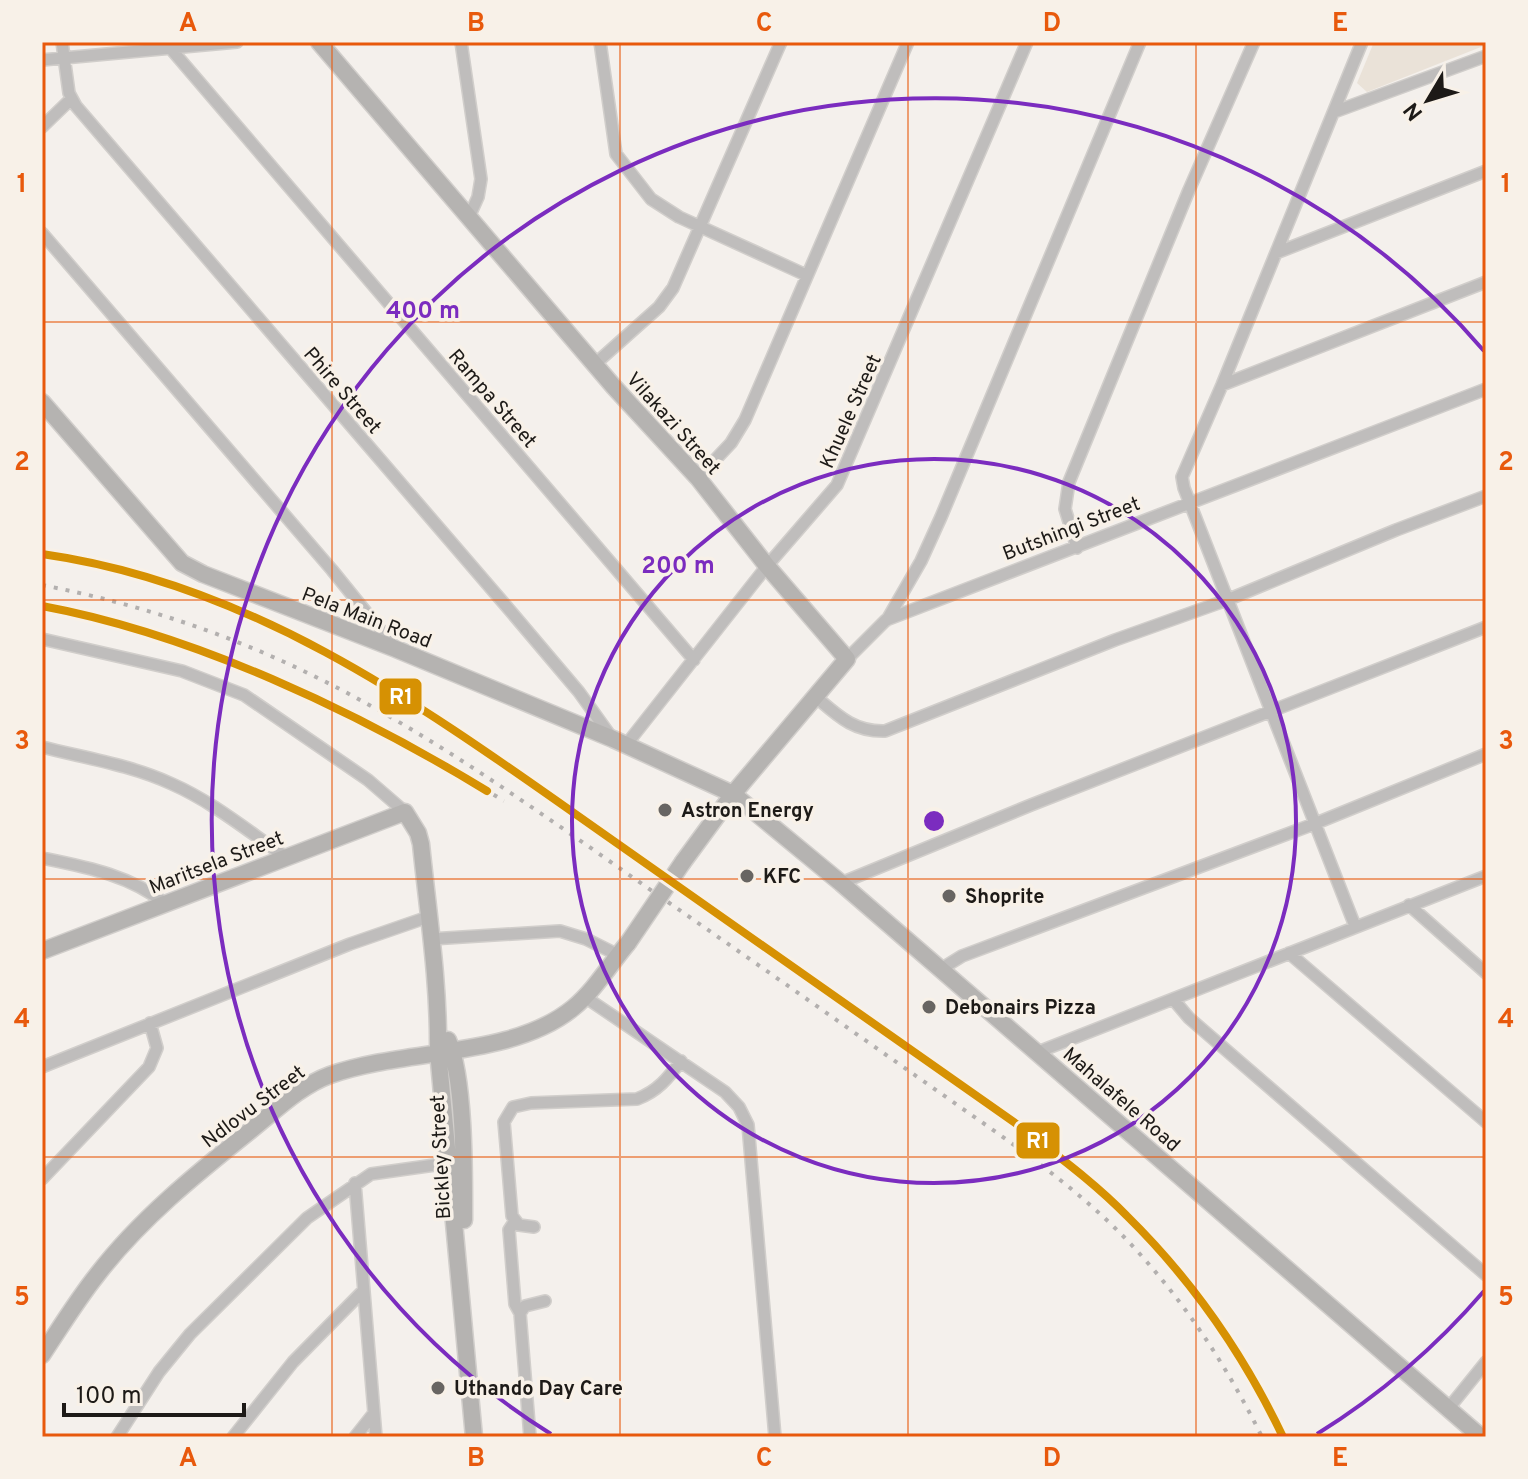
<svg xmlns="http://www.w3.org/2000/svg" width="1528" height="1479" viewBox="0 0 1528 1479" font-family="Overpass,sans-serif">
	<rect width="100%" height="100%" fill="#f4f0ec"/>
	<path fill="#eae2d8" d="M1374,42H1486V45L1367,92L1357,83Z"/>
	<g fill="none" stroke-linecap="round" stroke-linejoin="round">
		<g stroke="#d1cecb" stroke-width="14">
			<path id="street" d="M62,42L69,93L76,106L513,614L579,692L612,738
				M461,42L481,179L478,197L469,217
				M600,42L616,154L651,199L679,217L806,275
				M171,49L694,660
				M42,60L237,42
				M1334,112L1486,56
				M42,127L71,99
				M42,233L332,570L395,648
				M1276,253L1486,171
				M595,364L659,307L673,288L781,42
				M1222,385L1486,282
				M698,478L731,443L745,420L908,42
				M1077,548L1065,509L1069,482L1189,190L1254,42
				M887,620L921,561L941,517L1140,42
				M42,639L182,671L244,695L368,780L405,812
				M847,659L886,620L1486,389
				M816,697C838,716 854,732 885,731L1115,640L1227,600L1396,530L1486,496
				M626,745L767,566L837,485L1027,42
				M42,747C85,758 131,765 172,784C213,802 249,832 286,857
				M42,858C86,867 130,875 166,904
				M841,883L1031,805L1486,627
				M1409,905L1486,973
				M1355,926L1184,488L1182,477L1222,385L1362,42
				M431,939L560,931L586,939L618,955
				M1289,953L1486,1122
				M941,969L962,956L1314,824L1486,754
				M585,997L725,1092L739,1107L748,1125L775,1437
				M1173,999L1189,1018L1486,1275
				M1038,1052L1486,876
				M42,1067L350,944L428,917
				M42,1179L149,1067L157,1048L150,1023
				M355,1183L376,1437
				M515,1221L509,1230L515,1304L520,1313L530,1437
				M534,1227L519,1225L512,1216L504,1122L513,1107L531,1103L637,1099C658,1091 668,1078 681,1061
				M520,1313L525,1306L545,1301
				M1448,1409L1486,1362
				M117,1437L159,1372L190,1334L307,1218L371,1174L449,1163
				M233,1437L293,1362L363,1291
				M355,1437L374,1413"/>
		</g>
		<g stroke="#d1cecb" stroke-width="19">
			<path id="secondary" d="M319,42L614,387L698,478L767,566L847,659L733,794L683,862
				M42,402L182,563L203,574L396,649L613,739L733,794L841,883L1481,1437
				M42,951L405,812L418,833L421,844C428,913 439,982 438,1051L474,1437
				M448,1040C465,1079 464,1175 464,1220
				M42,1355C60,1328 77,1300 97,1275C140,1219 196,1174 251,1130C276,1110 300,1086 330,1075C406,1048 512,1058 573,1008C595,990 610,964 628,943"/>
		</g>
		<use href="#street" stroke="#bfbdbc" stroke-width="11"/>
		<use href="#secondary" stroke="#b5b3b1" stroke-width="16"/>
		<path stroke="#b3b0af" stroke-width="4" stroke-dasharray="4 8" stroke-linecap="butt" d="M42,554C269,586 446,724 628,851C758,943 888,1034 1018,1125C1055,1154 1094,1182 1127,1216C1192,1280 1244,1355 1283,1437
			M42,585C124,601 205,626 282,661C391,710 490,778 588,846C659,896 730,945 801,995C855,1033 909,1071 963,1109C1019,1148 1076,1188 1124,1237C1181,1296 1226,1364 1262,1437
			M42,606C202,635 366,717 504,801"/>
		<g stroke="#d1cecb" stroke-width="19" stroke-linecap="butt">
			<path id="secondary-bridge" d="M628,943L683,862"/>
		</g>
		<use href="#secondary-bridge" stroke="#b5b3b1" stroke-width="16"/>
		<g stroke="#f8f1e8" stroke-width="14">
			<path id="rail-1" d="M42,554C269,586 446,724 628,851C758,943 888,1034 1018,1125C1055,1154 1094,1182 1127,1216C1192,1280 1244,1355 1283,1437
				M42,606C193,634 356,711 487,791"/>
		</g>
		<use href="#rail-1" stroke="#d69103" stroke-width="8"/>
	</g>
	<path fill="none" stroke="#e8590c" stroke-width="2" stroke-opacity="0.55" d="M332,42V1437M620,42V1437M908,42V1437M1196,42V1437M42,322H1486M42,600H1486M42,879H1486M42,1157H1486"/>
	<g fill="none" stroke="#7b2cbf" stroke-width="4">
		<circle cx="934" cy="821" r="362"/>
		<path d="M1484 1291A723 723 0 0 1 1317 1434M551 1434A723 723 0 1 1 1484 351"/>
	</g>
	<g fill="#686562" stroke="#f8f1e8" stroke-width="3">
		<circle cx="665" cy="810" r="8"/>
		<circle cx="747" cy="876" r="8"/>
		<circle cx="949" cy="896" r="8"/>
		<circle cx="929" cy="1007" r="8"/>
		<circle cx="438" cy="1388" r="8"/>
	</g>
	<g text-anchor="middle" stroke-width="7" stroke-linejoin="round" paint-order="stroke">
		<g font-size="20" fill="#1d1a17" stroke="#f8f1e8">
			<text transform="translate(343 390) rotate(49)" y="7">Phire Street</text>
			<text transform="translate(493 398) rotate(49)" y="7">Rampa Street</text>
			<text transform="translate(850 411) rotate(-66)" y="7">Khuele Street</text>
			<text transform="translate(674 423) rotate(48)" y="7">Vilakazi Street</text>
			<text transform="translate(1071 528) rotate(-21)" y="7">Butshingi Street</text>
			<text transform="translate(367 617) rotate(21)" y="7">Pela Main Road</text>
			<text transform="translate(216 862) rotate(-21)" y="7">Maritsela Street</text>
			<text transform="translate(1122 1099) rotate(41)" y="7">Mahalafele Road</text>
			<text transform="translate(253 1106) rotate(-37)" y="7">Ndlovu Street</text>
			<text transform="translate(440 1157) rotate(-93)" y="7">Bickley Street</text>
		</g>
		<g font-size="20" font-weight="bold" fill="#1d1a17" stroke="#f8f1e8" text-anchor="start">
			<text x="681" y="817">Astron Energy</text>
			<text x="763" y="883">KFC</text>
			<text x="965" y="903">Shoprite</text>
			<text x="945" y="1014">Debonairs Pizza</text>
			<text x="454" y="1395">Uthando Day Care</text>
		</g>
	</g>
	<circle cx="934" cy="821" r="12" fill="#7b2cbf" stroke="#f8f1e8" stroke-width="4"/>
	<g font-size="24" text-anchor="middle" font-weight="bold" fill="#7b2cbf" stroke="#f8f1e8" stroke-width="7" stroke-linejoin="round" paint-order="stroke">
		<text x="423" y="318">400 m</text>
		<text x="678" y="573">200 m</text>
	</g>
	<g stroke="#f8f1e8" stroke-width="3">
		<rect x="378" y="677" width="45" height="39" rx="8" fill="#d69103"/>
		<rect x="1015" y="1121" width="46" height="39" rx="8" fill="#d69103"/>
	</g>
	<g font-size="22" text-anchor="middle" font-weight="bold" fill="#fff">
		<text x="401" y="704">R1</text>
		<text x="1038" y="1148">R1</text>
	</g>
	<rect width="1528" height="1479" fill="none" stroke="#f8f1e8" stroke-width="88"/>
	<g transform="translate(1428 100) rotate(232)" stroke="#f8f1e8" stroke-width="6" paint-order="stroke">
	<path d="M0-6L14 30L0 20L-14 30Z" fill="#1d1a17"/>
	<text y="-12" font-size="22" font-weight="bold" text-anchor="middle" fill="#1d1a17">N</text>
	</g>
	<path d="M64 1403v12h180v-12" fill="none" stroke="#1d1a17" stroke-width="4"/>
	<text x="76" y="1403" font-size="24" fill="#1d1a17" stroke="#f8f1e8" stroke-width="6" paint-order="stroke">100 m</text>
	<rect x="44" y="44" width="1440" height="1391" fill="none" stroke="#e8590c" stroke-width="3"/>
	<g font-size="26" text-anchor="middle" font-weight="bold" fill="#e8590c">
		<text x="188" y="31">A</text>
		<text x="476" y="31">B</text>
		<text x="764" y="31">C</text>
		<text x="1052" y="31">D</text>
		<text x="1340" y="31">E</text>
		<text x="22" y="192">1</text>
		<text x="1506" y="192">1</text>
		<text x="22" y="470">2</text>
		<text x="1506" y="470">2</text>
		<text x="22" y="749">3</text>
		<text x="1506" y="749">3</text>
		<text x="22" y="1027">4</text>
		<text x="1506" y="1027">4</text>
		<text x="22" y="1305">5</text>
		<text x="1506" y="1305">5</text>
		<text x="188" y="1466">A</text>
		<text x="476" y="1466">B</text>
		<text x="764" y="1466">C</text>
		<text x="1052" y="1466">D</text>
		<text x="1340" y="1466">E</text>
	</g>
</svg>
